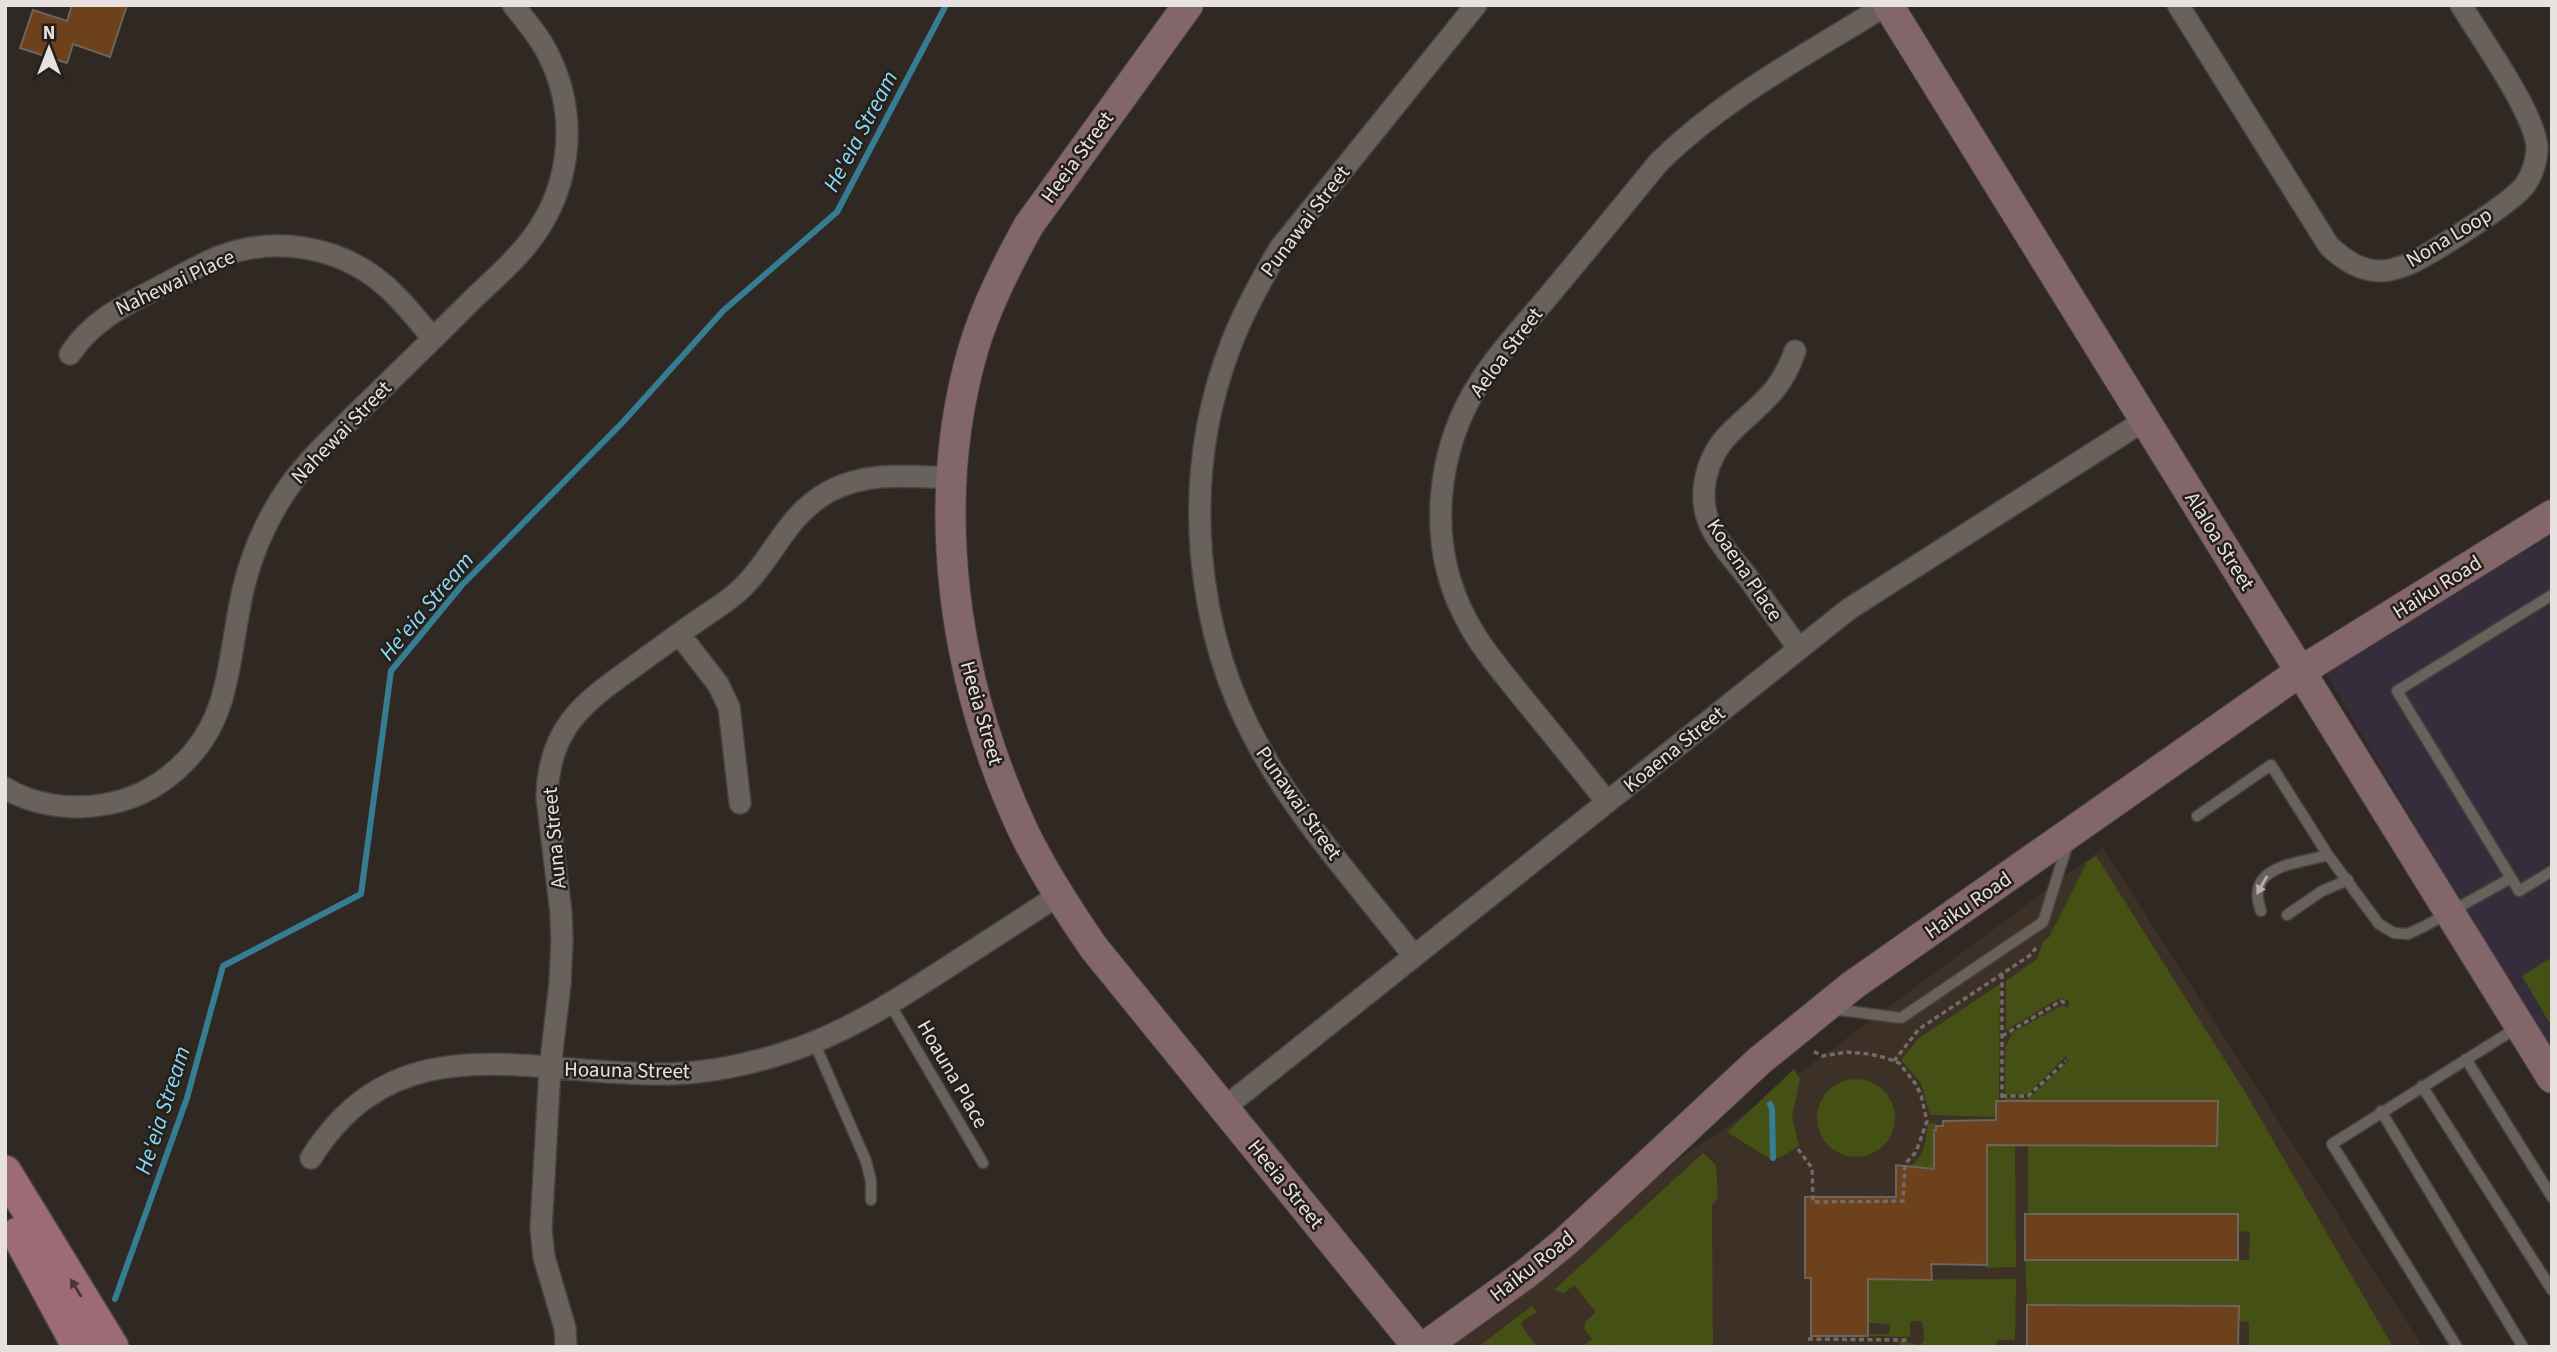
<svg xmlns="http://www.w3.org/2000/svg" width="2557" height="1352" viewBox="0 0 2557 1352" font-family="'Source Sans 3',sans-serif">
	<rect width="100%" height="100%" fill="#2f2823"/>
	<path fill="#362d3c" d="M2552,535V1058L2324,670Z"/>
	<path fill="#3d3027" d="M2103,848L2423,1347H1445L1691,1150L1720,1132Z"/>
	<path fill="#445014" d="M2096,856L2245,1092L2393,1347H2249V1322L2239,1321V1307L2027,1306L2025,1259L2249,1260L2250,1232L2238,1231L2237,1213L2028,1214V1145H2217L2218,1102L2005,1101L2006,1098L2028,1099L2068,1062L2066,1056L2028,1094L2005,1095V1048L2013,1032L2062,1005L2068,1008L2069,1001L2060,998L2006,1030V981L2037,959L2043,942L2049,937L2087,862Z
		M2552,957V1027L2522,976Z
		M2000,984L1999,1100L1995,1101V1117L1930,1115L1921,1083L1901,1060L1918,1039Z
		M1794,1069L1800,1079L1792,1117L1799,1146L1781,1157L1770,1159L1727,1132Z
		M1817 1118a39 39 0 1 1 78 0a39 39 0 1 1-78 0Z
		M1928,1123H1935L1933,1262L1909,1167C1925,1157 1926,1140 1928,1123Z
		M1986,1127H1996V1145H2015L2016,1267L1987,1268Z
		M1703,1153L1716,1165L1718,1198L1712,1205L1713,1347H1610L1609,1344L1606,1347H1582L1592,1339L1584,1329L1586,1321L1596,1312L1574,1285L1564,1293L1554,1290Z
		M2016,1279L2015,1340H1997L1996,1347H1900V1341L1920,1345L1924,1341L1923,1324L1920,1321H1912L1910,1323V1337L1868,1336V1334H1889L1890,1324L1869,1323L1868,1280Z
		M1532,1306L1537,1312L1521,1322L1526,1333L1538,1347H1478Z"/>
	<g fill="none" stroke-linecap="round" stroke-linejoin="round">
		<path stroke="#367d93" stroke-width="6" d="M1770,1104L1772,1109L1773,1158
			M115,1299L187,1098L223,966L361,894L391,671L462,585L623,422L723,311L837,212L946,5"/>
	</g>
	<path fill="#6c411c" stroke="#6c645e" stroke-width="2" d="M72,5H127L110,57L73,44L67,63L20,48L33,10L67,21Z
		M1996,1101H2218L2217,1146L1987,1145V1265L1931,1264L1932,1280L1868,1279V1336H1811V1278H1805V1197H1896V1165L1934,1169V1130H1936V1126H1943V1121L1996,1120Z
		M2025,1214H2238V1260H2025Z
		M2027,1305L2239,1306L2238,1347H2027Z"/>
	<g fill="none" stroke-linecap="round" stroke-linejoin="round">
		<g stroke="#49433f" stroke-width="13">
			<path id="lane" d="M2552,595L2397,691L2519,891L2552,871
				M2197,816L2271,765L2328,855L2379,924L2394,933L2408,934L2425,926L2511,878
				M2261,911C2244,865 2297,864 2328,855
				M2287,915L2322,891L2348,880
				M890,1004L983,1163
				M1832,1009L1901,1018L2043,922L2068,843
				M814,1042L866,1161L871,1181V1200
				M2466,1059L2552,1197
				M2422,1086L2552,1290
				M2381,1111L2523,1347
				M2457,1347L2332,1144L2518,1027"/>
		</g>
		<g stroke="#49433f" stroke-width="24">
			<path id="street" d="M2178,5L2329,246C2344,260 2360,271 2381,271C2389,271 2398,268 2406,265C2427,257 2513,202 2525,185C2532,175 2536,162 2537,150C2538,117 2480,37 2461,5
				M1795,351C1781,393 1759,404 1730,433C1706,457 1696,496 1711,527C1720,546 1737,563 1749,579C1765,602 1782,625 1799,649
				M70,354C93,319 127,304 163,285C182,275 201,264 221,256C275,236 338,246 382,283C401,298 417,320 433,338
				M679,634L718,684L729,707L740,803
				M5,788C33,805 69,810 101,805C159,797 206,753 222,698C232,663 235,625 243,590C252,552 268,516 290,485C311,456 337,433 362,408C397,374 433,339 468,304C490,282 515,262 533,237C572,184 578,113 548,54C539,36 526,21 513,5
				M1607,802C1581,769 1554,736 1527,703C1505,675 1481,649 1465,617C1426,542 1436,449 1481,380C1501,349 1528,321 1551,293C1587,250 1623,206 1659,162C1725,97 1808,54 1886,5
				M1414,956C1364,892 1302,823 1262,752C1193,631 1180,478 1230,347C1243,312 1261,280 1280,248L1476,5
				M1224,1108L1849,609L2145,420
				M311,1158C399,1018 533,1077 669,1074C707,1073 747,1065 784,1053C842,1035 892,1003 943,970C982,945 1020,920 1059,895
				M566,1347L565,1328L544,1257L541,1229L550,1068L560,984L562,940L561,913L547,798C548,730 581,704 632,668C657,650 681,632 706,615C719,606 733,598 744,586C775,555 786,516 828,492C866,471 910,476 952,478"/>
		</g>
		<g stroke="#49433f" stroke-width="32">
			<path id="secondary" d="M1188,5L1029,225C1007,265 986,306 973,350C928,506 954,680 1021,826C1041,869 1067,909 1094,948L1418,1347
				M1888,5L2552,1078
				M1424,1347L1527,1273L1565,1242L1759,1061L1853,985L2301,671L2552,515"/>
		</g>
		<g stroke="#49433f" stroke-width="36">
			<path id="primary" d="M5,1172L112,1347
				M18,1234L79,1347"/>
		</g>
		<path stroke="#726b67" stroke-width="3.5" stroke-dasharray="5 3.5" stroke-linecap="butt" d="M2002,974V1101
			M2002,1036L2061,1001L2067,1004
			M1894,1061L1919,1029L2029,956L2036,948
			M2002,1096H2028L2066,1061
			M1798,1149L1812,1168L1813,1202L1903,1201L1905,1164L1916,1152L1927,1121L1921,1095L1915,1083L1899,1063L1886,1058L1870,1054L1847,1052L1822,1056L1813,1051
			M1808,1339L1907,1340"/>
		<use href="#lane" stroke="#69615b" stroke-width="10"/>
		<use href="#street" stroke="#69615b" stroke-width="21"/>
		<use href="#secondary" stroke="#836669" stroke-width="30"/>
		<use href="#primary" stroke="#9d6b77" stroke-width="33"/>
	</g>
	<defs><path id="oneway-solid" d="M-6-.8H1V-3.2L6.5 0L1 3.2V.8H-6Z" transform="scale(1.75)"/></defs>
	<use fill="#b5aeaa" href="#oneway-solid" transform="translate(2262 885) rotate(119)"/>
	<use fill="#493535" href="#oneway-solid" transform="translate(76 1288) rotate(-121)"/>
	<g text-anchor="middle" stroke-width="5" stroke-linejoin="round" paint-order="stroke">
		<g font-size="21" fill="#e7e2df" stroke="#251e19">
			<text transform="translate(1077 157) rotate(-54)" y="7">Heeia Street</text>
			<text transform="translate(1305 221) rotate(-53)" y="7">Punawai Street</text>
			<text transform="translate(2449 237) rotate(-31)" y="7">Nona Loop</text>
			<text transform="translate(175 282) rotate(-25)" y="7">Nahewai Place</text>
			<text transform="translate(1506 352) rotate(-53)" y="7">Aeloa Street</text>
			<text transform="translate(341 432) rotate(-46)" y="7">Nahewai Street</text>
			<text transform="translate(2220 541) rotate(58)" y="7">Alaloa Street</text>
			<text transform="translate(1745 570) rotate(56)" y="7">Koaena Place</text>
			<text transform="translate(2437 587) rotate(-32)" y="7">Haiku Road</text>
			<text transform="translate(982 713) rotate(74)" y="7">Heeia Street</text>
			<text transform="translate(1674 749) rotate(-39)" y="7">Koaena Street</text>
			<text transform="translate(1299 803) rotate(55)" y="7">Punawai Street</text>
			<text transform="translate(554 838) rotate(-95)" y="7">Auna Street</text>
			<text transform="translate(1968 905) rotate(-35)" y="7">Haiku Road</text>
			<text transform="translate(627 1070) rotate(1)" y="7">Hoauna Street</text>
			<text transform="translate(953 1074) rotate(60)" y="7">Hoauna Place</text>
			<text transform="translate(1286 1184) rotate(51)" y="7">Heeia Street</text>
			<text transform="translate(1532 1266) rotate(-38)" y="7">Haiku Road</text>
		</g>
		<g font-size="23" font-style="italic" fill="#83ddfb" stroke="#251e19">
			<text transform="translate(860 131) rotate(-62)" y="8">He'eia Stream</text>
			<text transform="translate(426 606) rotate(-50)" y="8">He'eia Stream</text>
			<text transform="translate(162 1110) rotate(-72)" y="8">He'eia Stream</text>
		</g>
	</g>
	<rect width="2557" height="1352" fill="none" stroke="#e7e2df" stroke-width="14"/>
	<g transform="translate(49 49)" stroke="#251e19" stroke-width="5" paint-order="stroke">
	<path d="M0-5L12 26L0 18L-12 26Z" fill="#e7e2df"/>
	<text y="-10" font-size="19" font-weight="bold" text-anchor="middle" fill="#e7e2df">N</text>
	</g>
</svg>
